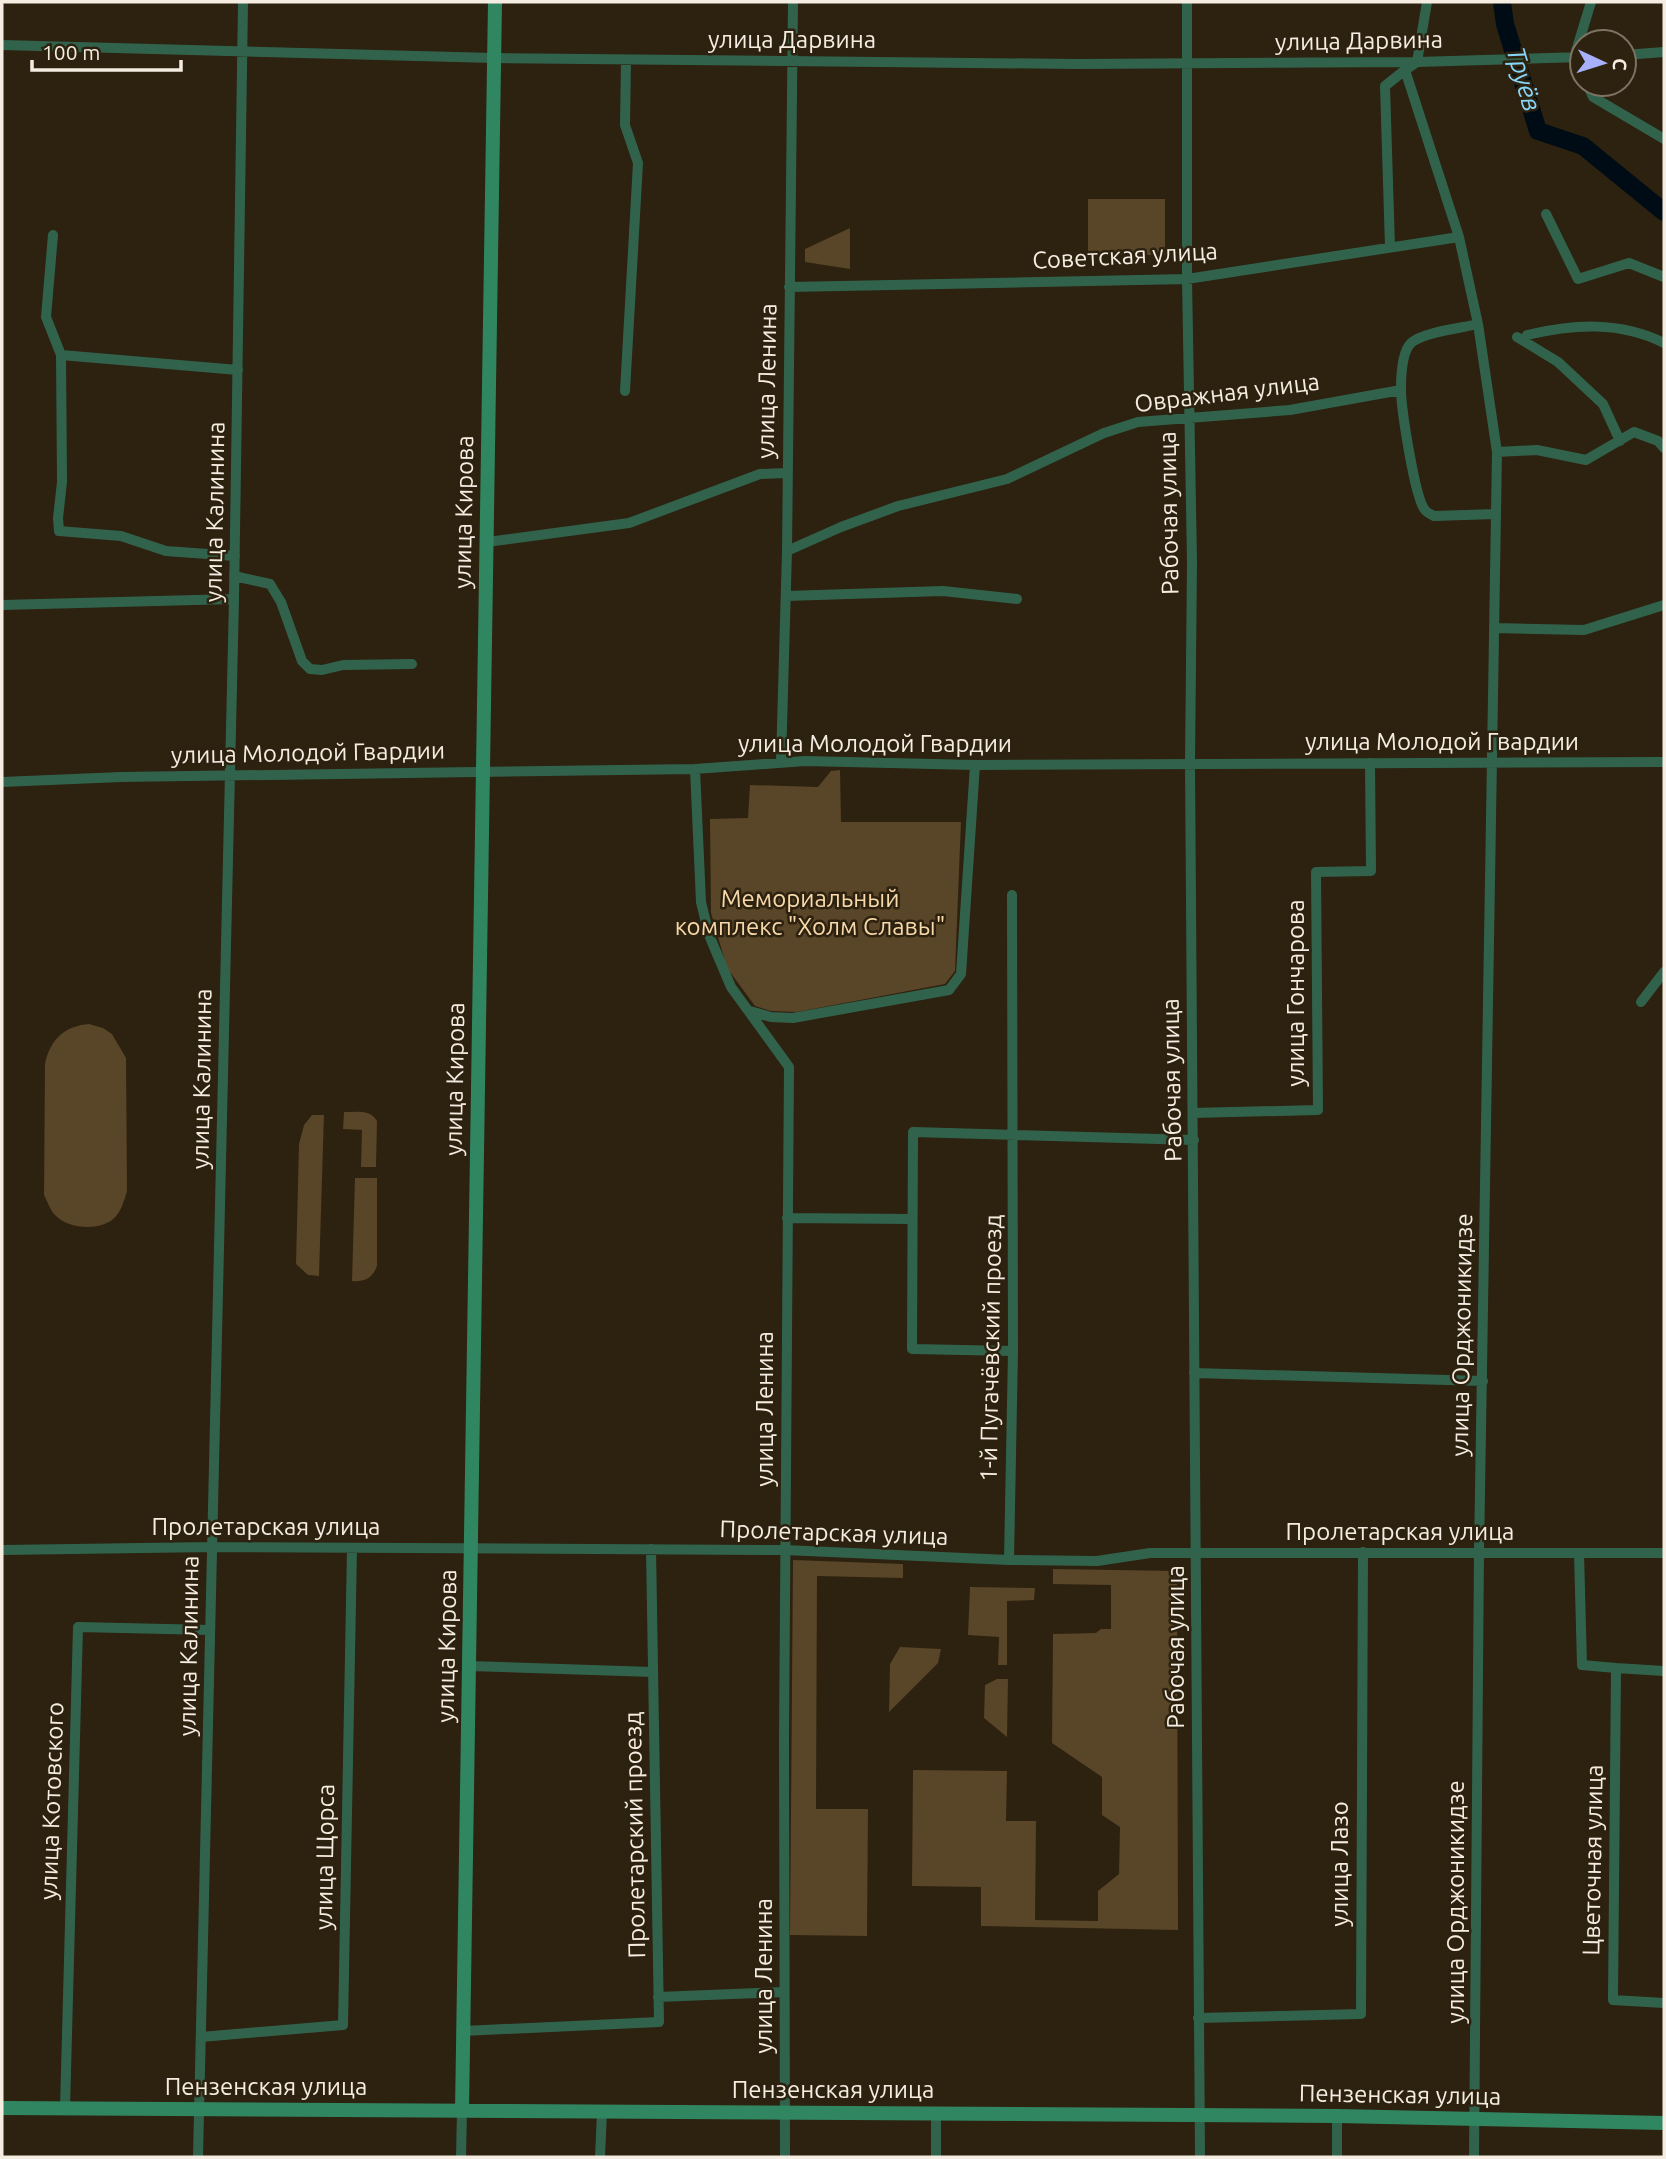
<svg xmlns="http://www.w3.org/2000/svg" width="1666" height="2159" viewBox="0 0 1666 2159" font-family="Ubuntu,sans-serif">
	<rect width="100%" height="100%" fill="#2d210f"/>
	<path fill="#594527" d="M1088,199H1165V255H1088Z
		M850,228V269L805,262V249Z
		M840,770L841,822H961L955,971L945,984L797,1012L771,1011L755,1006L727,968L711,913L710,819L748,818L750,785L818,787L831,771Z
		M89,1024L103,1028L112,1034L126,1058L127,1191C124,1201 121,1213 112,1220C97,1231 67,1229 54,1214C50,1209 47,1201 44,1195L45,1064C50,1040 64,1026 89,1024Z
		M344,1112C356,1112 371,1109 377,1121L376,1167H361L362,1130L343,1129Z
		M312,1115H324L319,1276L308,1275L296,1264L299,1144L304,1125Z
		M355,1178H377V1266C372,1279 364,1282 352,1281Z
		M793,1560L903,1564V1578L817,1576L816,1809H868L867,1936L790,1935Z
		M1053,1569L1177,1571L1178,1930L981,1926V1887L912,1886L913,1770L1007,1771L1006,1821H1036L1035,1920L1098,1921V1891L1119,1874L1120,1827L1102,1815V1777L1052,1743L1053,1634L1096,1633L1101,1629H1111V1585L1053,1584Z
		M970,1587L1035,1588L1034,1600L1007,1601V1665H998L999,1637L968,1635Z
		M900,1647L941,1649L938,1663L889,1712L890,1664Z
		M997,1679H1008L1007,1737L984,1718L985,1685Z"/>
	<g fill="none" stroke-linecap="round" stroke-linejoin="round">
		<path stroke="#000c15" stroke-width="18" d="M1502,2L1505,24L1538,131L1583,146L1664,212"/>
		<path stroke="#31634c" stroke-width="10" d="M1187,2V279L1192,562L1190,763L1200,2157
			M1427,2L1417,62L1405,70L1459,237L1478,324L1497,452L1479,1552L1474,2157
			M2,45L494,58L1077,64L1417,62L1582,57
			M1624,55L1664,52
			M1582,74L1574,58L1591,2
			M1587,84L1593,97L1664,139
			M1546,214L1578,279L1629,263L1664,277
			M53,235L46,317L61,355L62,482L58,518L59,531L121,536L166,551L235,556
			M1390,247L1385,86L1405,70
			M789,287L1187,279L1459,237
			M1478,324C1462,328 1423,332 1411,343C1402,352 1401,376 1401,389C1401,408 1415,499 1425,510C1426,512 1432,515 1434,516L1496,514
			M1527,335C1574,324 1620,321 1664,343
			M1517,337L1558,362L1603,404L1620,441
			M61,355L238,370
			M625,391L638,163L625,125L626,60
			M1497,452L1537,450L1586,460L1634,432L1658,441L1664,448
			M487,542L629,523L760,474L786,473
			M787,551L841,527L898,506L1007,479L1104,433L1138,422L1290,410L1401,390
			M234,576L270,584L281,602L302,661L310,669L322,670L343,665L412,664
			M786,596L943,591L1017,599
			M2,605L234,599
			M1494,628L1584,630L1664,605
			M781,761L787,551L793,2
			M695,769L701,902L709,935L731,987L789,1067L784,1738L785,2157
			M2,782L121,777L695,769L805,761L975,765L1664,762
			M1641,1002L1664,972
			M750,1011L771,1017L793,1018L949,990L961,974L975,765
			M1193,1113L1318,1110L1316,872L1371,871L1370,763
			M787,1218L912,1219
			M1013,1351L912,1349L913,1132L1194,1140
			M1194,1373L1483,1381
			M2,1550L212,1547L785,1550L1009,1560L1097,1561L1150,1553H1664
			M1579,1553L1582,1665L1616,1668
			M1009,1560L1013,1351L1012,895
			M469,1666L653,1672
			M1664,1671L1616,1668L1613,2000L1664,2003
			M658,1997L784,1992
			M1198,2018L1361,2014L1363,1552
			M463,2031L659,2022L651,1549
			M201,2037L343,2025L352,1548
			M65,2108L78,1627L210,1630
			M936,2114V2157
			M198,2157L234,599L243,2
			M461,2157L462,2111
			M600,2157L602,2112
			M1337,2157V2116"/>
		<path stroke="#318662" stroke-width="14" d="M2,2108L1337,2116L1664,2123
			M462,2111L495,2"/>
	</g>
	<g text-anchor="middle" stroke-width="5" stroke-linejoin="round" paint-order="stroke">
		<g font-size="24" fill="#f5ede2" stroke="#2d210f">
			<text x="792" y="48">улица Дарвина</text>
			<text transform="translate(1359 41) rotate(-1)" y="8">улица Дарвина</text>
			<text transform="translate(1125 256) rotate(-3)" y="8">Советская улица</text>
			<text transform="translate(767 381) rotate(-89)" y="8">улица Ленина</text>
			<text transform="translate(1227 393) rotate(-7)" y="8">Овражная улица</text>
			<text transform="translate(215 512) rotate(-89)" y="8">улица Калинина</text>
			<text transform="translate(464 512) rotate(-89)" y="8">улица Кирова</text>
			<text transform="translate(1169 513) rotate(-91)" y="8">Рабочая улица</text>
			<text x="1442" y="750">улица Молодой Гвардии</text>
			<text x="875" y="752">улица Молодой Гвардии</text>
			<text transform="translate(308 753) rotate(-1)" y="8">улица Молодой Гвардии</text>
			<text transform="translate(1296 993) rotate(-90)" y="8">улица Гончарова</text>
			<text transform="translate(202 1079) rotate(-89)" y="8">улица Калинина</text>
			<text transform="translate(455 1079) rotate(-89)" y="8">улица Кирова</text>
			<text transform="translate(1172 1080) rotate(-91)" y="8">Рабочая улица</text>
			<text transform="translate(1462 1335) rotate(-89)" y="8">улица Орджоникидзе</text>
			<text transform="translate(991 1348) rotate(-89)" y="8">1-й Пугачёвский проезд</text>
			<text transform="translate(765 1409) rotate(-90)" y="8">улица Ленина</text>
			<text x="266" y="1535">Пролетарская улица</text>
			<text x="1400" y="1540">Пролетарская улица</text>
			<text transform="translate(834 1533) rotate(2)" y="8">Пролетарская улица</text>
			<text transform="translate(189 1646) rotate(-89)" y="8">улица Калинина</text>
			<text transform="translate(447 1646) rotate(-89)" y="8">улица Кирова</text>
			<text transform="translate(1176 1647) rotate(-90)" y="8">Рабочая улица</text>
			<text transform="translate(52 1801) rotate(-88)" y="8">улица Котовского</text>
			<text transform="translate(635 1835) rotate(-91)" y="8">Пролетарский проезд</text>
			<text transform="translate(325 1857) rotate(-89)" y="8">улица Щорса</text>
			<text transform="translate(1593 1860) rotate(-89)" y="8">Цветочная улица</text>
			<text transform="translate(1340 1864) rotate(-90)" y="8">улица Лазо</text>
			<text transform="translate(1456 1902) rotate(-90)" y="8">улица Орджоникидзе</text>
			<text transform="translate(764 1976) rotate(-90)" y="8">улица Ленина</text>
			<text x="266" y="2095">Пензенская улица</text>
			<text x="833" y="2098">Пензенская улица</text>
			<text transform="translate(1400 2095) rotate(1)" y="8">Пензенская улица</text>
		</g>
		<g font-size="24" fill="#f7d8a9" stroke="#2d210f">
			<text x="810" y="907">Мемориальный<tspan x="810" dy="28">комплекс "Холм Славы"</tspan></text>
		</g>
		<g font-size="26" font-style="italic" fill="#86d6fa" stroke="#2d210f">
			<text transform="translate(1524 79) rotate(74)" y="9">Труёв</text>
		</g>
	</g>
	<rect width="1666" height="2159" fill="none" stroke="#f5ede2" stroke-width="7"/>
	<g transform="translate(1603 63) rotate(94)"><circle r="33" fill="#2d210f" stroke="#7d7363" stroke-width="2"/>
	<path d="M0-5L12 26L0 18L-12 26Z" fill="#a8b0fc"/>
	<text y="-10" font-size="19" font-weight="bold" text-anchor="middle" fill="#f5ede2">С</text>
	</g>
	<path d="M32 60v10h149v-10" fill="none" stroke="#f5ede2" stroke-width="3.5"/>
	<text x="42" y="60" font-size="21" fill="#f5ede2" stroke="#2d210f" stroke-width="5" paint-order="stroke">100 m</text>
</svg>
